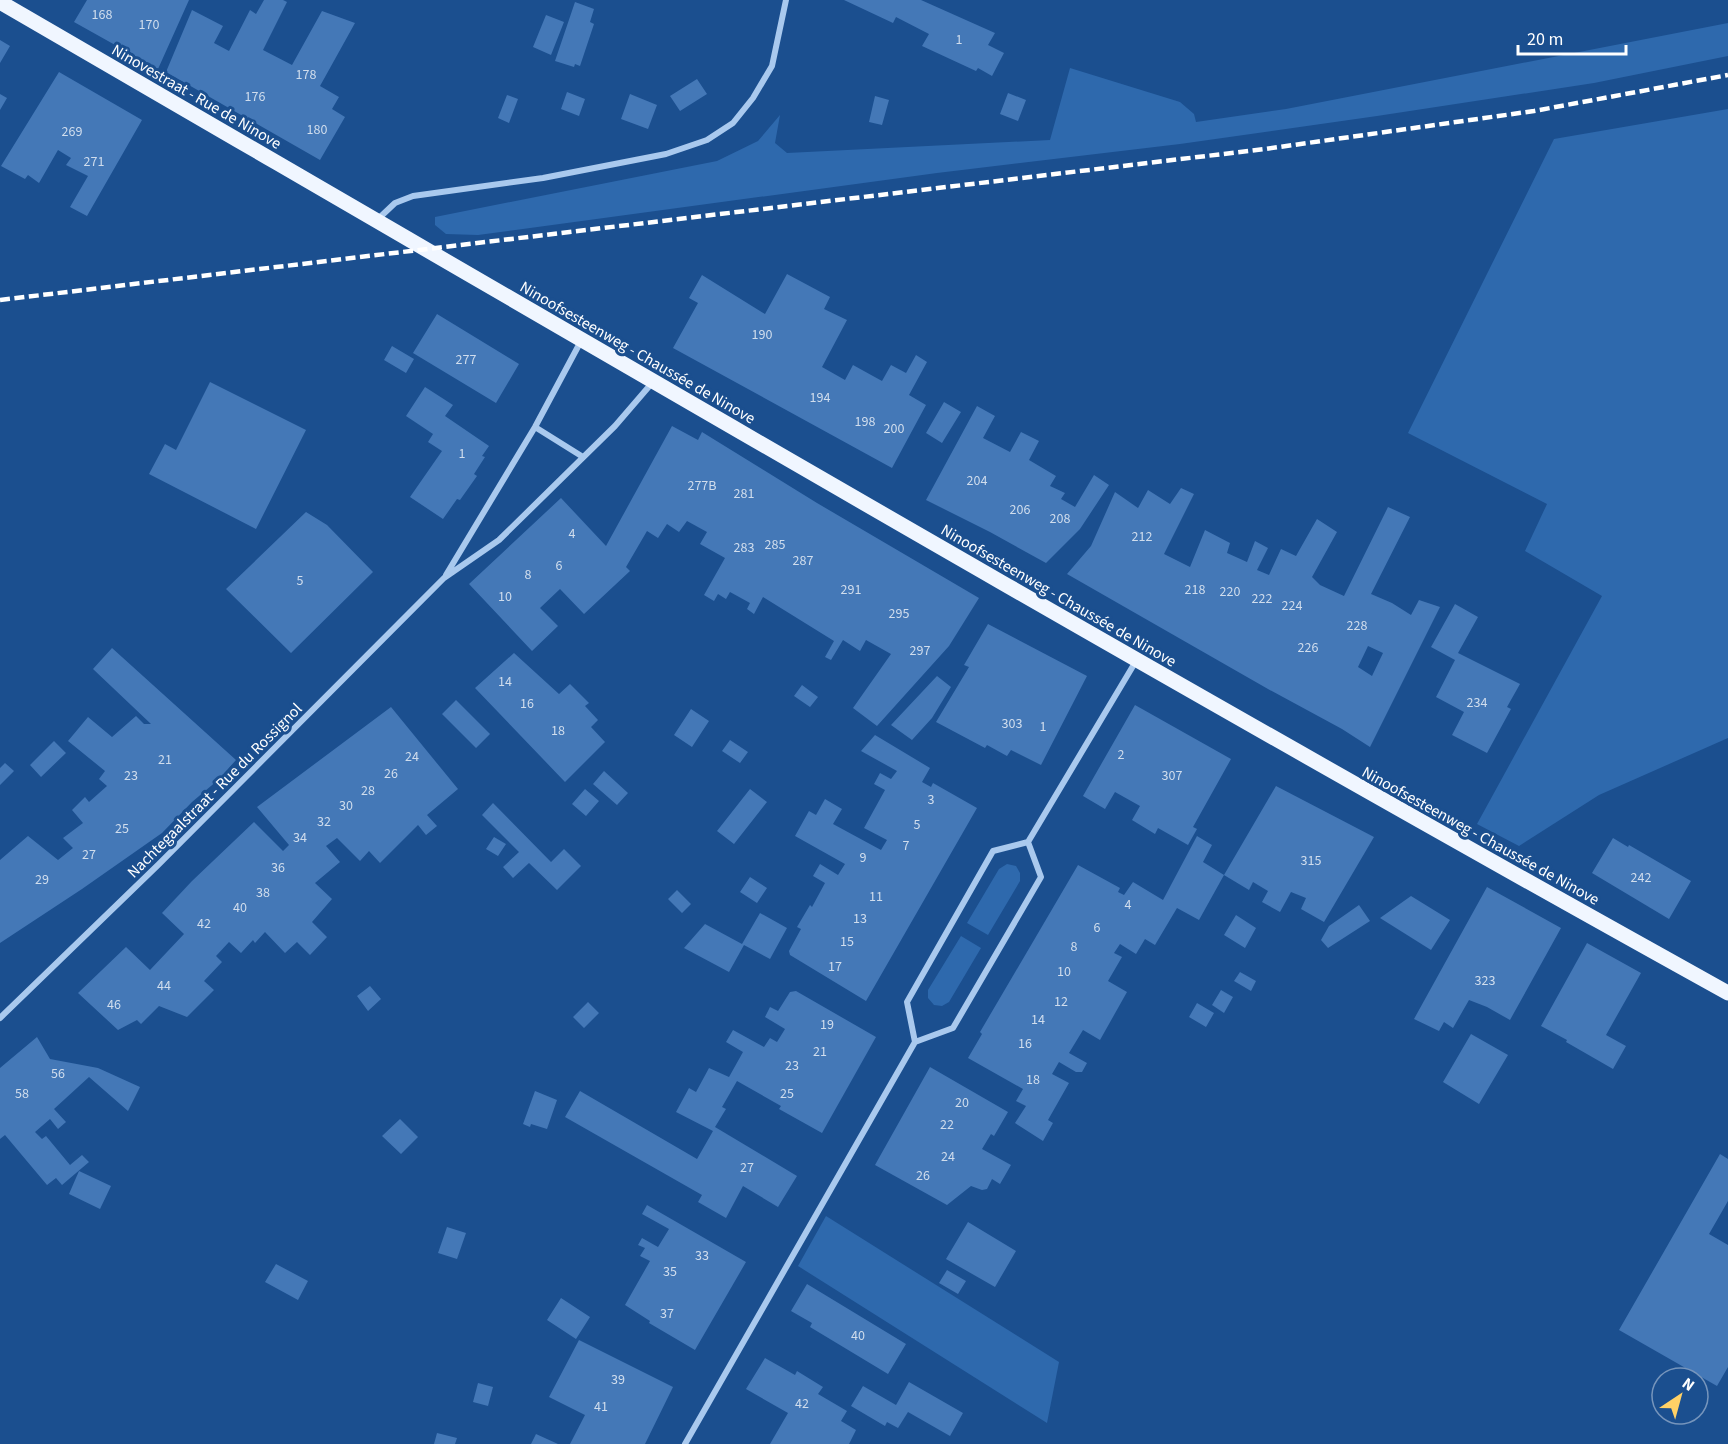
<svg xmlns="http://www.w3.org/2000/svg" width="1728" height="1444" viewBox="0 0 1728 1444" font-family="'Source Sans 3',sans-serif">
	<rect width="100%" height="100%" fill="#1b4f8f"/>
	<path fill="#2e69ad" d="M1728,23V56L1594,83L1377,116L1180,144L937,173L478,235L446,234L435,225V217L717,161L758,141L780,115L775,143L787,153L1050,140L1070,68L1180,102L1194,114L1196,122L1286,109Z
		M1728,109V738L1599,795L1519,846L1477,824L1602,596L1525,551L1547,504L1408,433L1554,139Z
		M1007,864L1016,866L1020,873V881L988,935L967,923L999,869Z
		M961,936L981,948L949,1002L942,1006L934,1005L928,998V990Z
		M826,1216L1059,1362L1047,1423L798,1266Z"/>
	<path fill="#4478b7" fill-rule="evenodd" d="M87,0H189L158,69L74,22Z
		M264,0H283L287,2L263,50L292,65L322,11L355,23L320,86L339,97L332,109L345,117L320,160L166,72L192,10L223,26L214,43L229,51L250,10L256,14Z
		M844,0H921L995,33L988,45L1004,53L992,76L978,68L976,71L922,46L929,34L896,17L893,23Z
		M575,2L594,9L590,22L594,24L580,66L575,64L574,67L555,61Z
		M546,15L564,22L551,55L533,47Z
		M0,40L10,46L0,63Z
		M59,72L142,120L87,216L70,207L88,176L66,165L71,158L58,150L39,183L28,175L25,179L1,166Z
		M697,79L707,94L680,111L670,96Z
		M567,92L585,99L579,116L561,109Z
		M1008,93L1026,100L1018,121L1000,114Z
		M0,94L7,98L0,110Z
		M630,94L657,105L648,129L621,119Z
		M507,95L518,99L509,123L498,118Z
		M875,96L889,100L882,125L869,122Z
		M787,274L830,297L824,309L847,320L822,367L845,380L853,365L882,381L891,365L906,373L916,355L927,362L909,395L926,405L892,468L673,348L698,303L689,298L702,275L765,314Z
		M437,314L519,364L496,403L413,353Z
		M392,346L414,359L406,373L384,360Z
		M210,382L306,430L256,529L149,474L165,444L176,450Z
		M425,387L453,405L445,416L489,446L482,456L485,457L474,474L477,476L460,500L457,499L443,519L410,497L442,451L428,442L433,434L406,416Z
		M944,402L961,412L942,443L926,433Z
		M977,406L995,416L983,438L1010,452L1021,432L1039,441L1029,460L1056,476L1050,486L1065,493L1061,499L1075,507L1094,475L1109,485L1080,529L1046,563L990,532L926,500Z
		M672,426L698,440L702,432L817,503L979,598L949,646L877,726L853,708L891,654L866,640L860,651L843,640L831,660L825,657L834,641L763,597L754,614L747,609L750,603L730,592L726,599L718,594L714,601L704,595L725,558L700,544L707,532L687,521L679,532L667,524L658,538L647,531L626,567L630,571L584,614L560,589L540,608L558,626L532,651L469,584L561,498L606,546Z
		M1181,488L1194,494L1164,554L1190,567L1205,530L1230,543L1227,553L1247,562L1255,541L1268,548L1257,570L1269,575L1281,549L1296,556L1317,519L1337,532L1312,577L1320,585L1344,596L1388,507L1410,517L1371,594L1392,603L1411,615L1419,600L1440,607L1370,747L1342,729L1268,689L1067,574L1091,546L1115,492L1138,508L1148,490L1170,504ZM1368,646L1383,653L1372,676L1358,667Z
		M306,512L327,525L373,572L291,653L226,589Z
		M1455,604L1478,617L1458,653L1520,684L1507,707L1511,709L1487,753L1452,735L1464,712L1436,697L1455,660L1431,647Z
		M988,624L1087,676L1041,765L1011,750L1007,756L987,745L985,748L936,722L969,667L964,665Z
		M112,648L236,760L218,780L192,802L162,833L82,889L0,943V860L28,836L58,860L73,848L63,838L83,823L72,810L85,797L89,802L107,786L99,779L105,771L68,741L88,717L112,737L136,716L144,724H151L93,669Z
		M514,653L559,694L570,684L589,703L585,706L598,720L591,727L605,742L565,782L475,688Z
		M937,676L951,687L932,718L912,740L891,725Z
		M802,685L818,697L810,707L794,696Z
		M456,700L490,734L476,748L442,714Z
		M1135,705L1231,759L1193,827L1197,829L1188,845L1158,828L1155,834L1132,820L1140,806L1115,792L1105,809L1083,796Z
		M391,707L458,789L427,815L437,826L426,835L418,825L380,863L369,851L360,861L337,838L326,846L340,862L315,883L332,899L312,922L327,937L310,955L297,942L285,953L265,932L255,943L253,940L241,953L229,942L216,956L222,962L204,981L214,990L187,1017L159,1006L141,1024L137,1020L118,1030L78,993L126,947L150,970L184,934L162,913L192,881L254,822L283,851L289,845L257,807Z
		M691,709L709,721L692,747L674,735Z
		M875,735L930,768L922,782L931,787L933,783L977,808L866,1001L790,955L789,951L801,929L797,927L810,905L812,907L825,883L813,876L820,864L838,875L845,864L795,836L809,811L816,815L825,799L842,809L833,824L881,850L887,840L864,828L885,790L874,784L880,773L891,779L897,771L861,751Z
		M730,740L748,752L740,763L722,751Z
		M54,741L66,753L41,777L30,765Z
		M5,763L14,771L0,785V768Z
		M604,771L628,793L617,805L593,784Z
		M1276,786L1374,837L1324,922L1301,909L1306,898L1291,892L1280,912L1262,902L1268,891L1253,882L1249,890L1224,875L1199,920L1177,908L1155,945L1145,939L1136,954L1120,944L1114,953L1122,957L1108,981L1127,992L1100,1040L1083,1030L1069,1053L1087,1063L1082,1072H1076L1059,1062L1052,1074L1069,1083L1048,1120L1053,1123L1043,1141L1015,1123L1026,1106L1016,1101L1023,1089L968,1058L982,1034L980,1032L1078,865L1120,888L1118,892L1124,895L1133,882L1163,900L1197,836L1212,845L1203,862L1224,875Z
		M585,789L599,801L586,816L572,804Z
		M750,789L767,802L734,844L717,831Z
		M493,803L551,862L564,849L581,866L557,890L529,863L513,878L503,867L519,852L482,815Z
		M494,837L506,844L498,856L486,849Z
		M1613,838L1628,847L1629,845L1691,881L1669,919L1592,873Z
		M750,877L767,888L757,903L740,892Z
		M1487,887L1561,928L1510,1020L1487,1007L1469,1000L1453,1028L1444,1022L1439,1031L1414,1019Z
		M677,890L691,904L682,913L668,899Z
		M1411,896L1450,920L1431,950L1380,918Z
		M1359,905L1370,921L1328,948L1321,940L1329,926Z
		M760,913L787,928L770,959L744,945L729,972L684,948L705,924L742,944Z
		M1236,915L1256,928L1245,948L1224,935Z
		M1587,943L1641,973L1606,1035L1626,1046L1613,1069L1566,1042L1567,1040L1541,1026Z
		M1240,972L1256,981L1251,991L1234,981Z
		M370,986L381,999L368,1011L357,996Z
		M1221,990L1233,997L1224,1013L1212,1005Z
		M796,991L876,1037L822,1133L779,1109L781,1106L737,1081L722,1107L726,1109L715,1127L797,1176L778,1207L743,1186L726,1218L698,1202L702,1195L565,1117L580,1091L697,1159L713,1131L676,1112L689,1088L696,1092L709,1068L729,1077L743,1052L726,1042L733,1030L764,1047L770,1038L777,1042L785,1029L765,1017L770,1007L778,1011L790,992Z
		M588,1002L599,1013L584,1028L573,1017Z
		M1197,1003L1214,1013L1206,1027L1189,1017Z
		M1471,1034L1508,1055L1479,1104L1443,1082Z
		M37,1037L50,1059L98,1068L140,1087L128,1111L89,1077L54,1109L66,1122L58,1129L50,1119L35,1132L42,1139L46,1136L70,1165L82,1155L89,1162L62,1185L56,1178L47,1185L5,1135L0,1139V1068Z
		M930,1067L1008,1112L994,1136L991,1134L982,1149L1011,1165L1000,1184L992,1179L987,1189L982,1190L971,1186L947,1205L875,1165Z
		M535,1091L557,1100L547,1129L531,1124L530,1127L523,1124Z
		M400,1119L418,1137L401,1154L382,1136Z
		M1720,1154L1728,1159V1201L1709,1234L1728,1245V1367L1717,1386L1619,1330Z
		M79,1171L111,1186L100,1209L69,1194Z
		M647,1205L746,1262L695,1350L649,1323L650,1321L625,1305L650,1261L640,1256L645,1248L638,1245L642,1238L658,1247L669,1229L642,1214Z
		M968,1222L1016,1251L995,1287L946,1259Z
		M447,1227L466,1233L457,1259L438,1253Z
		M276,1264L308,1281L298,1300L265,1282Z
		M947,1270L966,1281L958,1294L939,1283Z
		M807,1284L906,1344L888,1374L810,1327L812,1323L791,1311Z
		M561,1298L590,1317L576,1339L547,1320Z
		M579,1340L673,1387L645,1444H570L585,1415L549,1397Z
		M765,1358L795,1375L797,1371L823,1387L818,1394L847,1411L841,1421L856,1430L849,1444H770L788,1413L746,1389Z
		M909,1382L963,1413L950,1436L908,1412L898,1428L887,1422L885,1426L851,1406L863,1386L896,1405Z
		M478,1383L493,1387L488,1406L473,1402Z
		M437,1433L457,1438L455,1444H434Z
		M536,1434L558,1444H531Z"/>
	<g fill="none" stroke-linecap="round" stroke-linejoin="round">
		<path stroke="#a9c9ee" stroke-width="6" d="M377,220L395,203L413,196L543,178L666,154L707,140L733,123L753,98L772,66L786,0
			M535,427L583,457
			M446,575L535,427L581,341
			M0,1018L158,865L444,578L499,540L615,426L652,383
			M915,1042L907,1002L993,851L1028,842
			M685,1444L915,1042L953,1028L1041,877L1028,842L1136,661"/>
		<path stroke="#f0f6ff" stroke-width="15" d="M0,2C574,335 1147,671 1728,993"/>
		<path stroke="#fff" stroke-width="4.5" stroke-dasharray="10 4.5" stroke-linecap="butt" d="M0,300L1265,149L1534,111L1728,75"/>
	</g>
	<g text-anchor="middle" stroke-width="6" stroke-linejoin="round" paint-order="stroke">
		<g font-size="14" fill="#d0dded">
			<text x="102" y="19">168</text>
			<text x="149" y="29">170</text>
			<text x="959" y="44">1</text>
			<text x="306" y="79">178</text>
			<text x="255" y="101">176</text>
			<text x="317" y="134">180</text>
			<text x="72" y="136">269</text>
			<text x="94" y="166">271</text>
			<text x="762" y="339">190</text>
			<text x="466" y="364">277</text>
			<text x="820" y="402">194</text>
			<text x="865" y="426">198</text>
			<text x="894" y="433">200</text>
			<text x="462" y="458">1</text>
			<text x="977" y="485">204</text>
			<text x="702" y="490">277B</text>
			<text x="744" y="498">281</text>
			<text x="1020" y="514">206</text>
			<text x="1060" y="523">208</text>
			<text x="572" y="538">4</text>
			<text x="1142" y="541">212</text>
			<text x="775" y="549">285</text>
			<text x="744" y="552">283</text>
			<text x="803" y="565">287</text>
			<text x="559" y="570">6</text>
			<text x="528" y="579">8</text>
			<text x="300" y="585">5</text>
			<text x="851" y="594">291</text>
			<text x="1195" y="594">218</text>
			<text x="1230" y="596">220</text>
			<text x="505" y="601">10</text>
			<text x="1262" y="603">222</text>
			<text x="1292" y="610">224</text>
			<text x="899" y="618">295</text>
			<text x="1357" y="630">228</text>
			<text x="1308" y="652">226</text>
			<text x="920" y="655">297</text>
			<text x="505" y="686">14</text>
			<text x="1477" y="707">234</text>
			<text x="527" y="708">16</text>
			<text x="1012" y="728">303</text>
			<text x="1043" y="731">1</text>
			<text x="558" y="735">18</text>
			<text x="1121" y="759">2</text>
			<text x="412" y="761">24</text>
			<text x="165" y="764">21</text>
			<text x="391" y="778">26</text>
			<text x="131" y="780">23</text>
			<text x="1172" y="780">307</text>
			<text x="368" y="795">28</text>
			<text x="931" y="804">3</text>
			<text x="346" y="810">30</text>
			<text x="324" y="826">32</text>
			<text x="917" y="829">5</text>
			<text x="122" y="833">25</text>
			<text x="300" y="842">34</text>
			<text x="906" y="850">7</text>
			<text x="89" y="859">27</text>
			<text x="863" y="862">9</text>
			<text x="1311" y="865">315</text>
			<text x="278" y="872">36</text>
			<text x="1641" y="882">242</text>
			<text x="42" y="884">29</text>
			<text x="263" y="897">38</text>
			<text x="876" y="901">11</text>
			<text x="1128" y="909">4</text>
			<text x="240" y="912">40</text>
			<text x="860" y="923">13</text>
			<text x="204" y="928">42</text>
			<text x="1097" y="932">6</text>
			<text x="847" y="946">15</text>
			<text x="1074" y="951">8</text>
			<text x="835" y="971">17</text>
			<text x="1064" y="976">10</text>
			<text x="1485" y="985">323</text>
			<text x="164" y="990">44</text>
			<text x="1061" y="1006">12</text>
			<text x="114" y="1009">46</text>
			<text x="1038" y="1024">14</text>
			<text x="827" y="1029">19</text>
			<text x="1025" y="1048">16</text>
			<text x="820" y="1056">21</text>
			<text x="792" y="1070">23</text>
			<text x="58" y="1078">56</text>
			<text x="1033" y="1084">18</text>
			<text x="22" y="1098">58</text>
			<text x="787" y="1098">25</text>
			<text x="962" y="1107">20</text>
			<text x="947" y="1129">22</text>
			<text x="948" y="1161">24</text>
			<text x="747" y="1172">27</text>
			<text x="923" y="1180">26</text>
			<text x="702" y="1260">33</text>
			<text x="670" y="1276">35</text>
			<text x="667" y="1318">37</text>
			<text x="858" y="1340">40</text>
			<text x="618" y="1384">39</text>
			<text x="802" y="1408">42</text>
			<text x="601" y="1411">41</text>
		</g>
		<g font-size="16" fill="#fff" stroke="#1b4f8f">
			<text transform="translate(197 96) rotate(30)" y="6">Ninovestraat - Rue de Ninove</text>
			<text transform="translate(638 352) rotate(30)" y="6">Ninoofsesteenweg - Chaussée de Ninove</text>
			<text transform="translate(1059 595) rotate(30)" y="6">Ninoofsesteenweg - Chaussée de Ninove</text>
			<text transform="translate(214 790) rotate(-45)" y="6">Nachtegaalstraat - Rue du Rossignol</text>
			<text transform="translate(1481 835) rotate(29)" y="6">Ninoofsesteenweg - Chaussée de Ninove</text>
		</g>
	</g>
	<g transform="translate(1680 1396) rotate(36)"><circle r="28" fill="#1b4f8f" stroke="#7695bc" stroke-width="1.5"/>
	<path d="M0-4.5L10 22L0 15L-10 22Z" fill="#ffd166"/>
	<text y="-9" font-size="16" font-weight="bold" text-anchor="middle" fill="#ffffff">N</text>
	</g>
	<path d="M1518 45v9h108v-9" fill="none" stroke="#ffffff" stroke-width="3"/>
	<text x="1527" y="45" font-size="18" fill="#ffffff" stroke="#1b4f8f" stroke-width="4.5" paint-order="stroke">20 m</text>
</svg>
